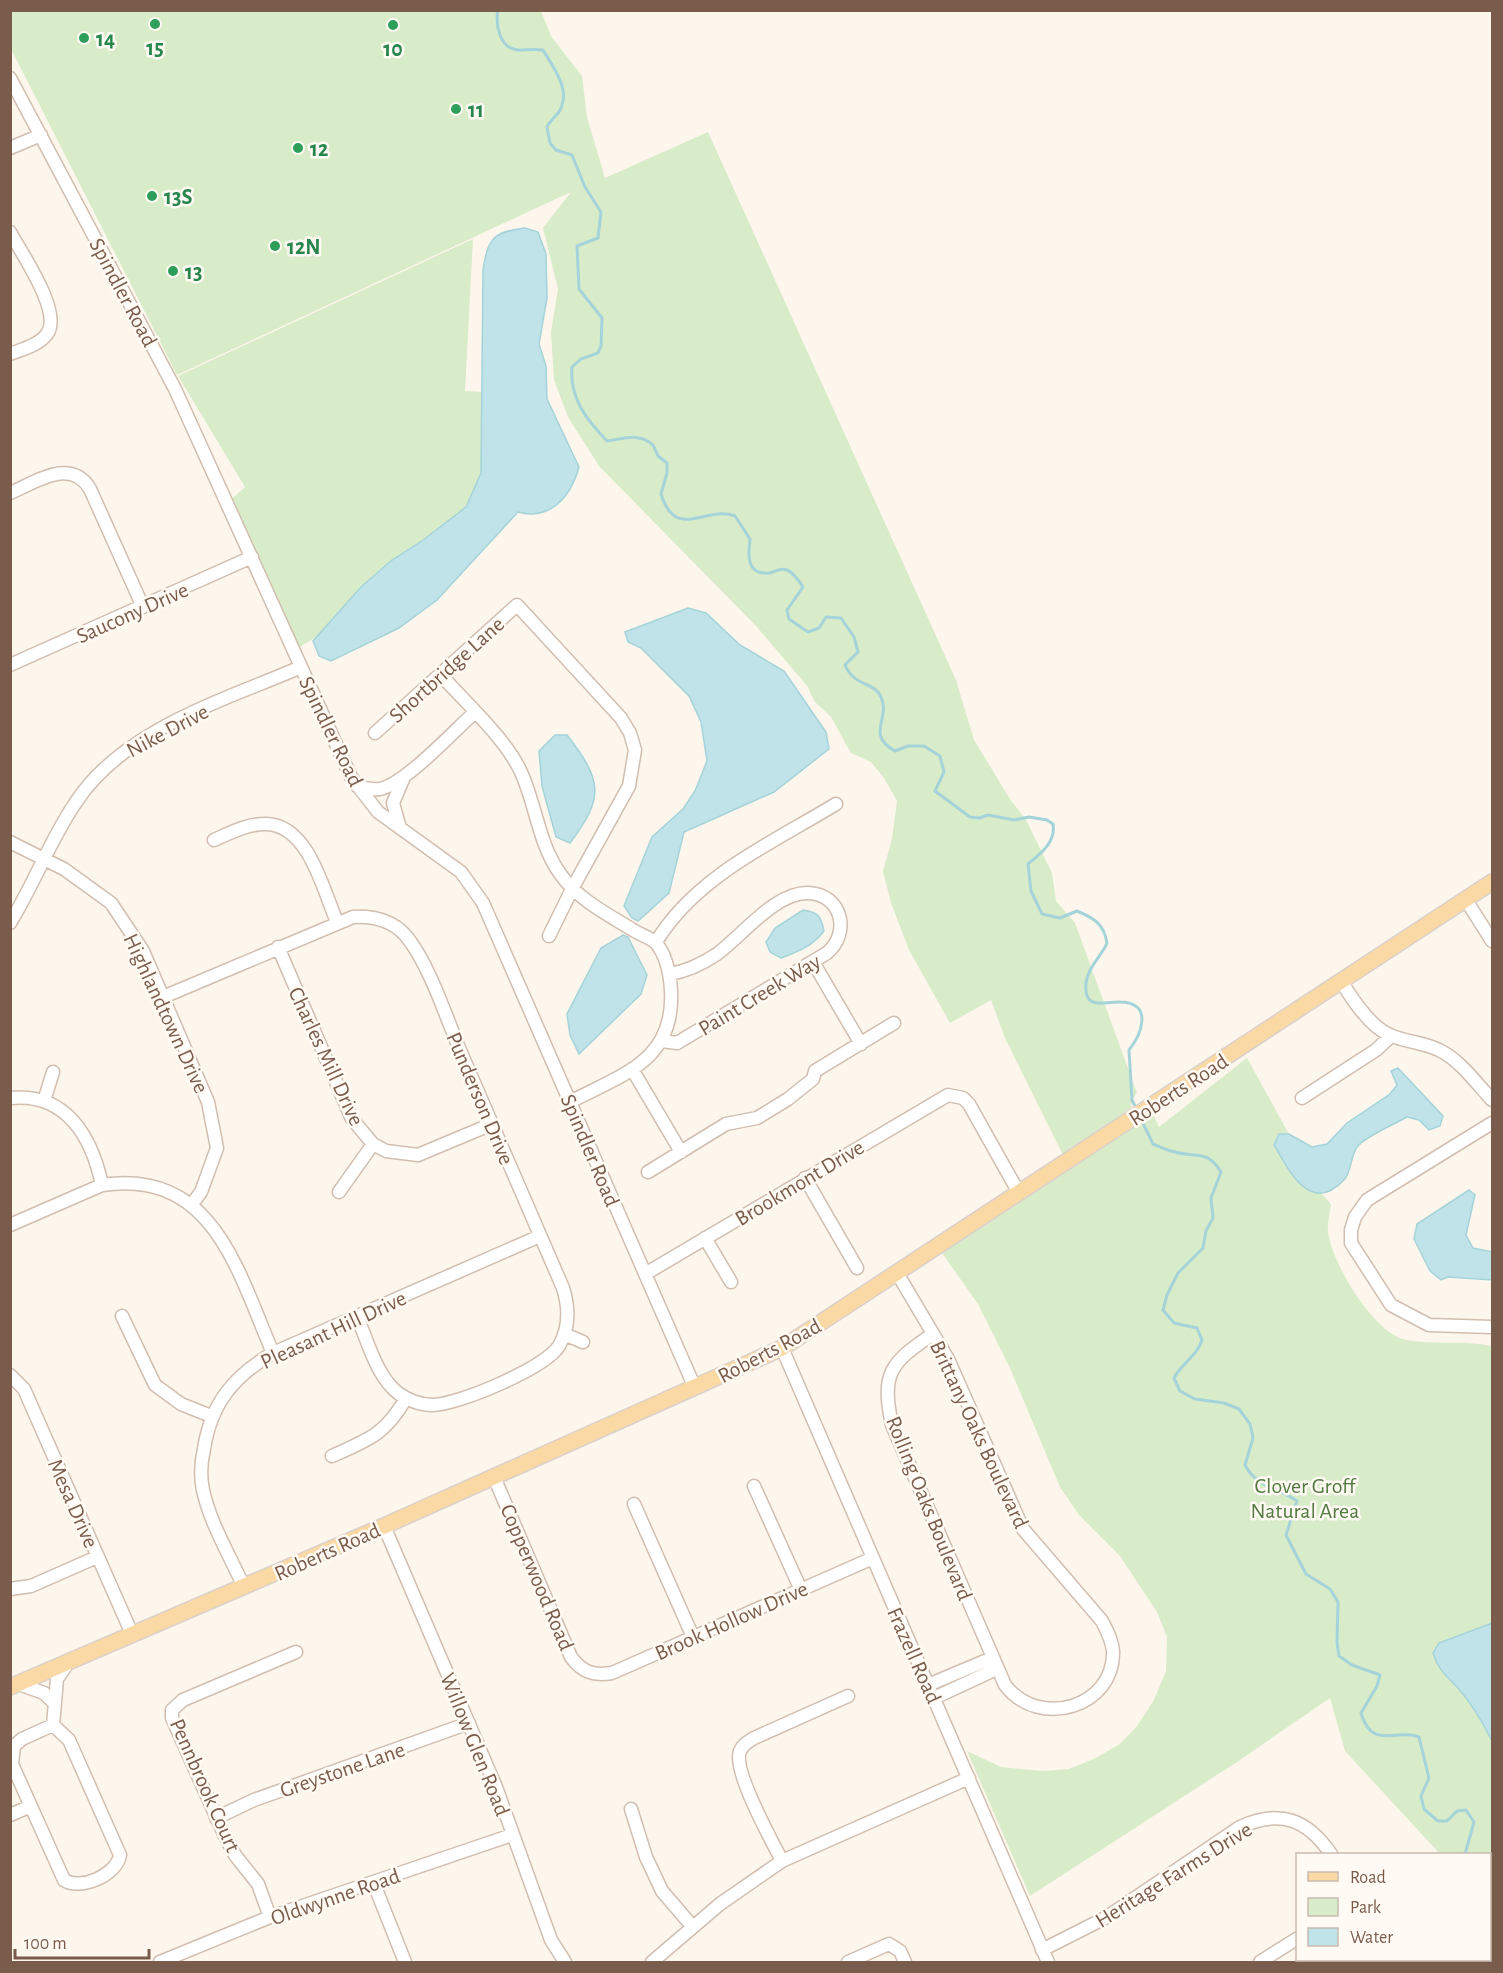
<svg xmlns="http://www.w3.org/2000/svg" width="1503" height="1973" viewBox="0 0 1503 1973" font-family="'Alegreya Sans',sans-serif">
	<rect width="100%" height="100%" fill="#fdf6ec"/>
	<path fill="#d8ecc9" d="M10,11H541L551,36L582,76L587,117L605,178L708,132L956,680L974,740L1010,799L1026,820L1052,873L1056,901L1075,923L1137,1093L1132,1100L1130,1120L1150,1108L1159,1127L1247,1058L1322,1194L1331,1204C1330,1213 1327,1223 1328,1232C1332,1263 1373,1333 1406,1340C1434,1345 1464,1340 1492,1346V1921L1490,1918V1854H1440L1345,1751L1330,1698L1240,1760L1030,1896L967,1751L1001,1767L1042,1771L1069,1769L1096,1758L1120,1744L1137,1726L1154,1700L1166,1671L1167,1637L1157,1612L1120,1556L1079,1515L1060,1487L1009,1366L978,1304L937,1246L1066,1161L1005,1038L991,1000L950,1023L909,950L891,903L883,871L892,839L897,801L884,778L871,762L851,753L831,717L814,701L808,687L756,626L599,466L568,417L554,380L551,332L558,289L543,228L571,192L177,375L11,49Z
		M473,239L465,391L482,392C482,425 488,481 466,508C447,529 413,543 391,561C356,588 334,632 294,650L228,502L245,487L178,376Z"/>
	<path fill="#bfe3e8" stroke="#a5d3da" stroke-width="1.5" d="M525,228L538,232L546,254L547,298L539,344L546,366L547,399L579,467C571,496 551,521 518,512L437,600L399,628L331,661L319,656L313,641L361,587L392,560L422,541L466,507L481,473L483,270C488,238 493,232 525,228Z
		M688,608L706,613L740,645L784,671L826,732L829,749L774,792L684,832L669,893L638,921L632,918L624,906L652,837L683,809L695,791L707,761L701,722L689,696L641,648L628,642L625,632Z
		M555,735H567C602,780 605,797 570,843L556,837L542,786L539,751Z
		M803,910C818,912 821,916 824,931C813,946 799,951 781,958L770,952L766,942L775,928Z
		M623,935L628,937L647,975L641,994L579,1054L570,1035L567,1014L601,948Z
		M1398,1068L1443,1116L1440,1126L1429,1130L1419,1120L1407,1117C1395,1124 1366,1136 1358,1146C1350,1155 1352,1172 1344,1180C1310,1216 1289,1170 1274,1145L1279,1134H1289L1312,1147L1327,1144L1347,1123L1390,1094L1397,1085L1391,1071Z
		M1469,1190L1475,1195L1466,1235L1473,1248L1492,1252V1280L1448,1277L1441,1280L1430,1271L1414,1239L1417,1224Z
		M1492,1623V1741C1483,1723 1472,1704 1458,1688C1447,1676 1438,1670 1433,1653L1439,1643Z"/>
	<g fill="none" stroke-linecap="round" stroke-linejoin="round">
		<path stroke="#a5d3da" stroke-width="3" d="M498,10C495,25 500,49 518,50C526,50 534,49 543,50C554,69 572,90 559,112C555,117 550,121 547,127L550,143L556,150L572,155L585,187L601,212L598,238L577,246L579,289L602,318L601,346L598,353L581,359L572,367C569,398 587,420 607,441C623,439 639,432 653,445L658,456L667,463V473L661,494C676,542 705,505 735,516L750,539C748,555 746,575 769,573C776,572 780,567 787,570C794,573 799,581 803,587L787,610L789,619L808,632L819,628L826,617L841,618L854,637L858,652L845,665C855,688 874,681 881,697C891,719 865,734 895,751L908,746H924L940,756L944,772L935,791L970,817L979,818L988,815L1014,820L1029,817L1047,820L1053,824C1056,842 1041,853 1028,864L1031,891L1042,914L1060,918L1077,911C1094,918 1104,924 1107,943C1101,957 1088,967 1086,983C1083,1012 1106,1001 1121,1002C1154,1003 1141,1035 1129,1050L1132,1100L1136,1108
			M1141,1119L1153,1144C1160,1147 1168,1151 1175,1152C1196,1158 1207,1149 1221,1172L1211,1198L1213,1218L1206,1231L1203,1248L1178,1273L1167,1295L1163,1310L1174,1323L1197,1328L1202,1340C1197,1356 1182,1363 1174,1378L1180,1391L1195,1399L1224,1403L1239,1409L1250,1424L1253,1438L1245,1465C1256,1487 1279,1488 1297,1501L1286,1535L1306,1574L1330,1589L1338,1602L1337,1643L1339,1656L1352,1665L1380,1675L1377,1686L1361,1713C1372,1751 1397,1728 1419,1737L1429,1778L1421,1796L1424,1809L1438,1821H1447L1457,1811L1466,1810L1474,1822L1465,1854
			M1490,1905L1492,1908"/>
		<g stroke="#d1beb0" stroke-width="15">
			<path id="minor" d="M10,78L175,389L351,777L378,812L461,872L483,903L695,1388
				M10,148L41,135
				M10,232C22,254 63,313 47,334C39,345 23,349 10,354
				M10,493C36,482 71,457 90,489L143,607
				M10,665L252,557
				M441,675C466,703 504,737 520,770C536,803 538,844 561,875C579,900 607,914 633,930C639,934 651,938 656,943C666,955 670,975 671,990C675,1061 623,1074 570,1102
				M375,733L517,605L621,718L630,733L635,750L629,786L573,887L549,936
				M357,786C364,788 373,790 380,789C405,784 454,731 474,713
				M400,828L393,803L404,777
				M214,840C230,833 249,823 267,824C309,826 323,890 337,922
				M10,842L64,869L111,903L143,951L208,1102L217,1148L201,1192L192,1204
				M1466,900L1492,941
				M10,923C34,884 50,840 76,802C124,729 225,700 301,667
				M656,942C696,876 772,843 836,804
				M278,947L352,1119L373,1144L386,1151L418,1155L492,1124
				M813,962L861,1044
				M1341,981C1352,999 1370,1027 1390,1035C1405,1042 1423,1042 1439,1050C1459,1059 1477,1084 1492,1100
				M163,997L353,917C373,916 393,921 406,936C428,962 446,1016 459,1048C494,1128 528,1208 563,1288C569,1307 570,1327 559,1346C545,1368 458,1405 432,1405C421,1405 407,1400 398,1393C376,1376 368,1341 357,1317
				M662,1041L677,1043L827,953C851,933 842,894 808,893C775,892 742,936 717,954C702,964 688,971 670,974
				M632,1069L681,1152
				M10,1098C67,1092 92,1138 102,1185
				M1302,1098L1376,1050L1391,1036
				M44,1101L53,1072
				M1492,1123L1367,1200L1355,1217L1351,1230V1243L1391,1305L1429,1325L1492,1327
				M648,1172L726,1124L757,1118L788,1099L813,1079L815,1071L894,1023
				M805,1178L857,1268
				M339,1192L373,1144
				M10,1225L102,1185C214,1168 238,1273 273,1353
				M705,1238L731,1282
				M897,1273L948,1359L1023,1529L1102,1621C1107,1631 1112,1640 1113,1651C1115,1707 1039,1730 1005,1685L892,1425C881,1373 890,1363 933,1334
				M645,1274L948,1095L963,1098L969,1104L1019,1193
				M122,1316L155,1385L181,1404L211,1416
				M564,1334L583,1342
				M782,1348L1048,1962
				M10,1375L24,1389L132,1634
				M332,1456C368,1440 386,1434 406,1398
				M494,1477L571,1657C582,1672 593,1676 612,1673L873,1558
				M754,1486L801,1590
				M634,1504L693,1637
				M384,1526L496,1787L551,1940L565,1962
				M244,1587C230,1556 210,1523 203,1490C200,1476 201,1462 204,1449C211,1403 234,1376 273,1353L540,1236
				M10,1589L31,1586L97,1557
				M19,1684L44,1693L55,1704
				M928,1685L985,1661L994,1662
				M934,1698L990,1672L994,1662
				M53,1725L69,1740L120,1855C117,1875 80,1891 64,1880L12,1764L14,1746L22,1739L53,1725L57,1679L68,1663
				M631,1809L646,1857L662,1891L692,1926
				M10,1815L31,1806
				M216,1818L254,1800L469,1723
				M782,1861C772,1841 732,1770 740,1751C743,1744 748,1742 754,1738L848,1696
				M374,1884L405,1962
				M270,1917L258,1884L235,1855L224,1834L172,1718V1710L183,1700L296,1652
				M1042,1950L1107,1917L1240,1827C1280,1809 1307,1819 1331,1854
				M1423,1960L1424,1962
				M160,1962L270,1917L512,1835
				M652,1962L720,1904L782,1861L969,1778
				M848,1962L889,1944L900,1951L905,1962
				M1260,1962L1298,1938"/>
		</g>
		<g stroke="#dad1cd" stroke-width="18">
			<path id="major" d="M10,1687L384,1526L782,1348L1492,882"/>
		</g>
		<use href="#minor" stroke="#fff" stroke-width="12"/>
		<use href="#major" stroke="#fbd9a5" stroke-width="15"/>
	</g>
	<g fill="#2e9e5b" stroke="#fffaf3" stroke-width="2">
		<circle cx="155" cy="24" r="6"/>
		<circle cx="393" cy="25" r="6"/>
		<circle cx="84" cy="38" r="6"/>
		<circle cx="456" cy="109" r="6"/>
		<circle cx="298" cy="148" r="6"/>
		<circle cx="152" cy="196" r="6"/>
		<circle cx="275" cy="246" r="6"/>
		<circle cx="173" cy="271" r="6"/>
	</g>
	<g text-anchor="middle" stroke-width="5" stroke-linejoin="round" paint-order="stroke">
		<g font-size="22" font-weight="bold" fill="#27864d" stroke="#fffaf3" text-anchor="start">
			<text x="96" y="46">14</text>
			<text x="155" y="55" text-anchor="middle">15</text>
			<text x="393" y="56" text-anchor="middle">10</text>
			<text x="468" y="117">11</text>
			<text x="310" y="156">12</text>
			<text x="164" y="204">13S</text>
			<text x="287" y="254">12N</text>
			<text x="185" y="279">13</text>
		</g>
		<g font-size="22" fill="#7a5c4d" stroke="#fffaf3">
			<text transform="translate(124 292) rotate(62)" y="8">Spindler Road</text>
			<text transform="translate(132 612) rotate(-24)" y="8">Saucony Drive</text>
			<text transform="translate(446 669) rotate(-42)" y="8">Shortbridge Lane</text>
			<text transform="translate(167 730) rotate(-28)" y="8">Nike Drive</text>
			<text transform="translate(332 731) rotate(64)" y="8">Spindler Road</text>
			<text transform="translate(759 994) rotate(-31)" y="8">Paint Creek Way</text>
			<text transform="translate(167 1013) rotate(65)" y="8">Highlandtown Drive</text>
			<text transform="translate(327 1056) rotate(65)" y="8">Charles Mill Drive</text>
			<text transform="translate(1178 1089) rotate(-33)" y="8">Roberts Road</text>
			<text transform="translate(481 1098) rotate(67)" y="8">Punderson Drive</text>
			<text transform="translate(591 1150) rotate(67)" y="8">Spindler Road</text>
			<text transform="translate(799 1182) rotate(-31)" y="8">Brookmont Drive</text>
			<text transform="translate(333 1329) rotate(-25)" y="8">Pleasant Hill Drive</text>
			<text transform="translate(769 1350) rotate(-28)" y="8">Roberts Road</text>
			<text transform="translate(980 1434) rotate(65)" y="8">Brittany Oaks Boulevard</text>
			<text transform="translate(74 1503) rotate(66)" y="8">Mesa Drive</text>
			<text transform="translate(930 1508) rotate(68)" y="8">Rolling Oaks Boulevard</text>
			<text transform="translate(327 1551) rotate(-24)" y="8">Roberts Road</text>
			<text transform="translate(538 1577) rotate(67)" y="8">Copperwood Road</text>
			<text transform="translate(731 1620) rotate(-24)" y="8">Brook Hollow Drive</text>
			<text transform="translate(915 1655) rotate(66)" y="8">Frazell Road</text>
			<text transform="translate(476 1744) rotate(68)" y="8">Willow Glen Road</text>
			<text transform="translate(342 1769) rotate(-19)" y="8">Greystone Lane</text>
			<text transform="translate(206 1785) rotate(66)" y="8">Pennbrook Court</text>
			<text transform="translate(1173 1874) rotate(-32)" y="8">Heritage Farms Drive</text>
			<text transform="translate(335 1896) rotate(-19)" y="8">Oldwynne Road</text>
		</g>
		<g font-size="22" fill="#537a41" stroke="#fffaf3">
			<text x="1305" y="1493">Clover Groff<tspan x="1305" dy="25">Natural Area</tspan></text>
		</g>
	</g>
	<rect width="1503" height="1973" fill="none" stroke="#7a5c4d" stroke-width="24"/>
	<rect x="1296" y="1853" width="195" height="108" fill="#fffaf3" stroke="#cabbb1" stroke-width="1.5"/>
	<rect x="1308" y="1872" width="30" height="9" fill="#fbd9a5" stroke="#cabbb1" stroke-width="1.5"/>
	<text x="1350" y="1883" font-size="18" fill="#7a5c4d">Road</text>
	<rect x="1308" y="1898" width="30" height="18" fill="#d8ecc9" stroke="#cabbb1" stroke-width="1.5"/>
	<text x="1350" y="1913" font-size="18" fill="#7a5c4d">Park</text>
	<rect x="1308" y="1928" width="30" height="18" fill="#bfe3e8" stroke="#cabbb1" stroke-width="1.5"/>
	<text x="1350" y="1943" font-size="18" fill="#7a5c4d">Water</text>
	<path d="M15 1949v9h134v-9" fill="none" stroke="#7a5c4d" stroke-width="3"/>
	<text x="24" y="1949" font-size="18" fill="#7a5c4d" stroke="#fffaf3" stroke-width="4.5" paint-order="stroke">100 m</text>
</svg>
